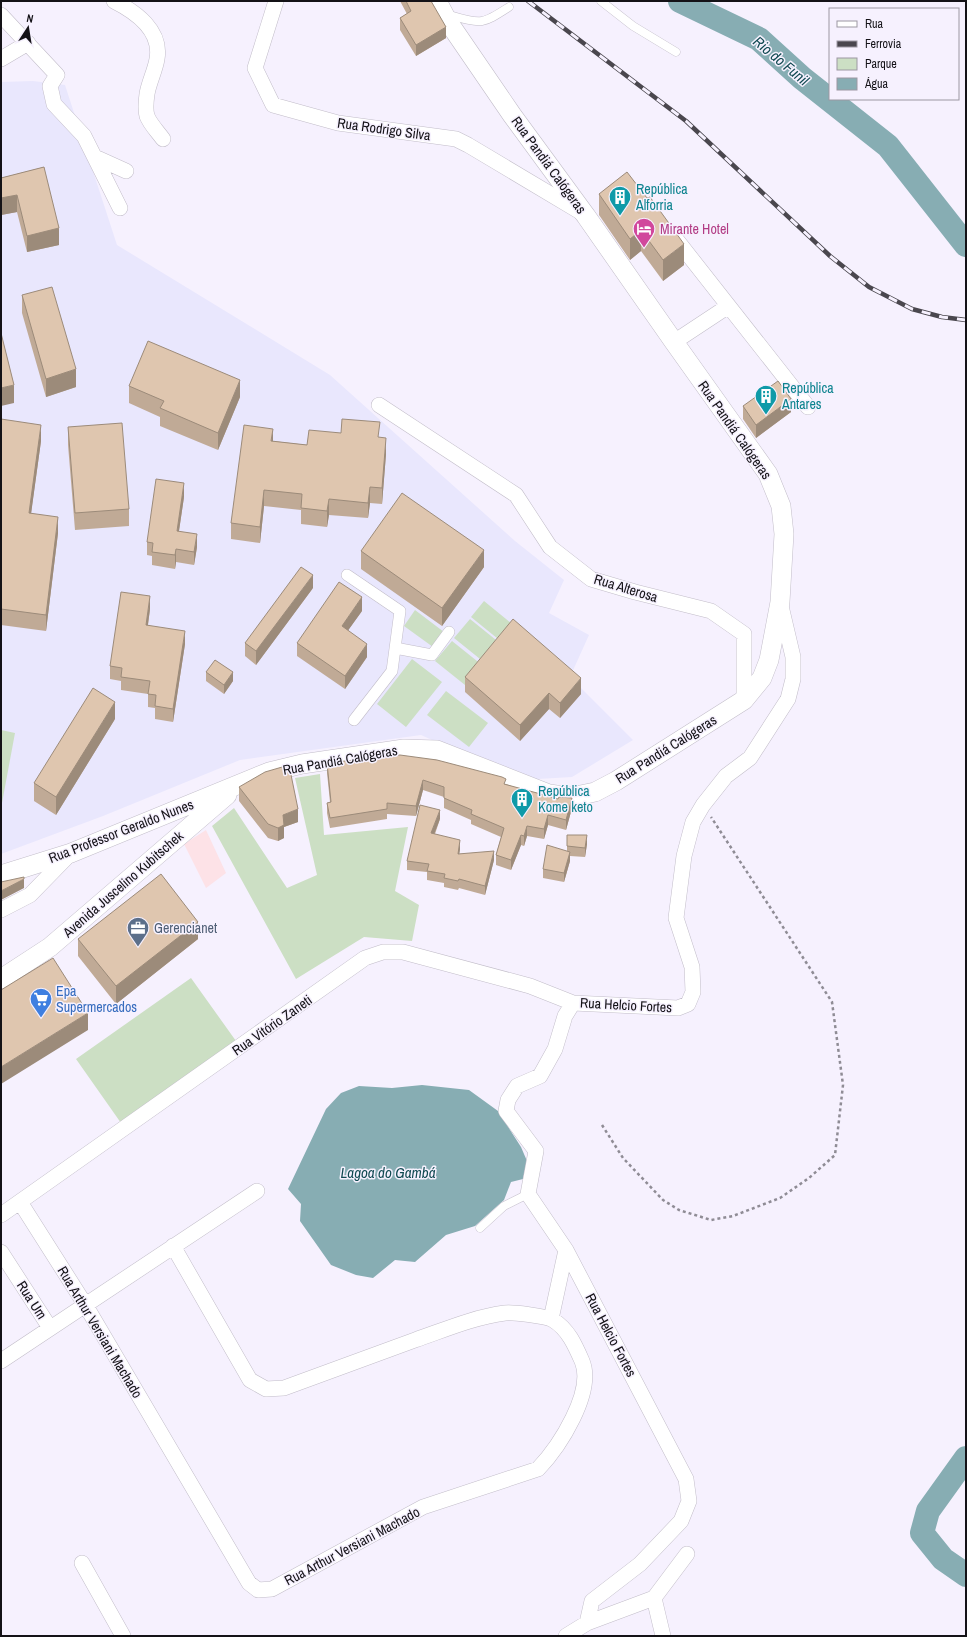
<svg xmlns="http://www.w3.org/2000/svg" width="967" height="1637" viewBox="0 0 967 1637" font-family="'Archivo Narrow',sans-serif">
	<rect width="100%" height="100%" fill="#f6f1fe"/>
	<path fill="#fde2e7" d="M206,830L226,873L206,888L184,844Z"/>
	<path fill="#e9e7fd" d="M33,81L65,85L117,245L330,375L515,541L564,580L549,613L589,635L570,677L633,740L572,777L521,780L421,735L240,760L103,816L1,854V82Z"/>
	<path fill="#ccdfc4" d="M484,601L516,627L503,643L471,617Z
		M415,610L444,632L433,647L404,626Z
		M470,619L501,644L485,663L454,638Z
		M452,641L482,665L465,685L435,661Z
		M412,659L442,682L406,727L377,704Z
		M446,691L488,723L469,747L427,715Z
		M1,730L15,733L2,803H1Z
		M320,774L324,835L408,827L395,891L419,905L412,941L364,937L296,979L212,826L234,808L287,888L317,875L295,778Z
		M191,978L236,1041L121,1123L76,1059Z"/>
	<path fill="#87adb3" d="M422,1085L469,1090L498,1111L521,1147L527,1161L523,1179L511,1182L504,1200L475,1226L446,1235L415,1262L395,1260L373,1278L356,1275L331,1265L300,1221L301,1204L288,1189L326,1109L341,1093L359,1086L392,1088Z"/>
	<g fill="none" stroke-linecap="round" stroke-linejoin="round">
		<path stroke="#87adb3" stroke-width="24" d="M680,1L759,39L802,78L888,146L966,245
			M966,1458L928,1511L922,1533L943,1559L966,1575"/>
		<g stroke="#c2bdc9" stroke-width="9">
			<path id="service" d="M601,1L633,26L676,52
				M447,19L453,16C482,25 484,23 509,7
				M480,1228L504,1206L528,1194"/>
		</g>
		<g stroke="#c2bdc9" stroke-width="12">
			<path id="pedestrian" d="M347,575L400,611L392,671L354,720
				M395,648L432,655L449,632"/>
		</g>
		<g stroke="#c2bdc9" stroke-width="16">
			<path id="minor" d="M114,1C136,12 162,31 157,59C155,71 149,82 147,94C146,101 145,109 147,116C150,124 158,132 163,139
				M276,1L255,68L273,105L338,123L456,139L468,145L582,213
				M1,15L57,75L50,86L54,104L84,136L120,208
				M1,59L28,43
				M95,157L126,171
				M672,234L808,407
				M674,342L727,307
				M379,405L516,495L550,547L591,579L635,592L711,611L744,634V700
				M1,910L30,895L70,854
				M20,1202L86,1306L249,1583L258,1590L272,1589L423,1507L538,1469C559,1447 595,1392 582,1361C575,1345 568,1329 553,1320C546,1316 512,1312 505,1313C474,1317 444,1330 415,1340C371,1356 328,1372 284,1388L266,1389L250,1380L173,1246
				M1,1215L365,958L383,952H403L530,986L573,1003
				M1,1252L50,1328
				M551,1319L566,1250
				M1,1361L257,1191
				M82,1563L123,1636
				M654,1598L663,1636
				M587,1623L654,1598L687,1554
				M566,1636L587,1623L592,1601L640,1564L681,1521L689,1501L686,1479L566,1250L528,1194L536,1151L506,1111L508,1100L517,1086L540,1076L555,1049L565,1016L573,1003L678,1008L688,1004L693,992L692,967L676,918L684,856L693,822L703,805L726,776L750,758L788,699L793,679V657L781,606"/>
		</g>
		<g stroke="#c2bdc9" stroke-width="20">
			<path id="tertiary" d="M1,875L71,853L269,772L302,764L404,749L437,750L549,794L571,797L595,792L616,781L744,700L762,678L769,660L780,602L784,534L781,506L768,474L674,342L586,216L512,115L447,20L437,1
				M1,979L50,947L227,795"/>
		</g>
		<path stroke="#8f8c95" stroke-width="2.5" stroke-dasharray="3 3" stroke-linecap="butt" d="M602,1125L623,1158L663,1200L679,1210L711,1220L733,1216L780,1198L809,1178L835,1155L843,1085L832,1002L711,817"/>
		<use href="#service" stroke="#fff" stroke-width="8"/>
		<use href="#pedestrian" stroke="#fff" stroke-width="11"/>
		<use href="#minor" stroke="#fff" stroke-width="15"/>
		<use href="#tertiary" stroke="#fff" stroke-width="19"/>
		<g stroke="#4a474e" stroke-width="4.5">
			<path id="rail" d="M528,1L686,121L830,256L869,287L912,309L942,317L966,320"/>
		</g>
		<use href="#rail" stroke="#f6f1fe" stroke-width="3" stroke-dasharray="9" stroke-linecap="butt"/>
	</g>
	<path fill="#c0aa96" d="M400,1H431L446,38L416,56L400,30V18L407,14Z
		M44,167L59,245L27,252L17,212L1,215V178Z
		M599,194L684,265L663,281L641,251L630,260L599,215Z
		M22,295L76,387L46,397L22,313Z
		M129,386L240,397L218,450L160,426V417L129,403Z
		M743,406L791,412L756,438L743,419Z
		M1,419L41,441L31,513L58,533L46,631L1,625Z
		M68,427L129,509V526L75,530L68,445Z
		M273,441L386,454L382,504L370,503L368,518L329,515L327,527L301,524V510L264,506L260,543L231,539V523Z
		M184,497L179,531L197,547L194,565L176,562L175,569L152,565V556L147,555V542Z
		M361,551L484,567L442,626L361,569Z
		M313,588L256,665L245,656V643Z
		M150,609L148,625L185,644L173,722L155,719V708L148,707V694L121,690V681L110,679V666Z
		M362,611L348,630L367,657L345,689L297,656V643Z
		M206,672L233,681L224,694L206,681Z
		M465,677L581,694L560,718L549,709L520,741L465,692Z
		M115,719L56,815L34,801V783Z
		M327,763L506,784L572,808L566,830L548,825L544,839L527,836L524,846L521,845L511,870L496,865V855L501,837L471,824V820L444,808V797L423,790L416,816L387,814V819L330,828L327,813V803L330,802L327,773Z
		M239,787L298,822L284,827V838L278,841L268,838L239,801Z
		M440,819L435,834L460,849L459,854L494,860L485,895L459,888L458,890L444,887V883L427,880V872L407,870V861Z
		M567,835L587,844L585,857L570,856V861L564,882L543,878V869L567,851Z
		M78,939H198L116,1004L78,956Z"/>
	<path fill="#9c8b7a" d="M446,27V38L416,56V45Z
		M17,195V212L1,215V198Z
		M59,228V245L27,252V236Z
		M641,230V251L630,260V239Z
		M684,244V265L663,281V260Z
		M1,245H2V261H1Z
		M76,369V387L46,397V379Z
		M240,380V397L218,450V433Z
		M14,385V403L1,406V388Z
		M791,399V412L756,438V425Z
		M41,425V441L29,529V513Z
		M273,429V445L271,441Z
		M386,438V454L382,504V488Z
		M184,483V497L177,544V531Z
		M370,487V503L368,518V503Z
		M264,490V506L260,543V527Z
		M329,499V515L327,527V511Z
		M58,517V533L46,631V615Z
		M197,534V547L194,565V552Z
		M176,549V562L175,569V555Z
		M484,550V567L442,626V608Z
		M313,575V588L256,665V651Z
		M150,596V609L146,638V625Z
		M362,597V611L342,639V626Z
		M185,631V644L173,722V709Z
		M367,644V657L345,689V676Z
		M233,672V681L224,694V685Z
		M581,678V694L560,718V703Z
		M549,693V709L520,741V725Z
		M115,702V719L56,815V797Z
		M423,780V790L416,816V806Z
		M572,798V808L566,830V820Z
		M298,809V822L284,827V838L278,841V828L283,815Z
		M440,810V819L431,842V833Z
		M548,815V825L544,839V829Z
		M527,826V836L524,846V836Z
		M521,835V845L511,870V860Z
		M587,835V844L585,857V848Z
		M460,840V849L458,863V854Z
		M494,851V860L485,895V886Z
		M570,852V861L564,882V873Z
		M24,879V888L1,900V891Z
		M198,922V939L116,1004V986Z
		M88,1013V1030L1,1084V1067Z"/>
	<path fill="#dfc6af" stroke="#9c8b7a" d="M406,1H431L446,27L416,45L400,18L411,11Z
		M44,167L59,228L27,236L17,195L1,198V178Z
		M627,172L647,198L650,197L684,244L663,260L641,230L630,239L599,194Z
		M52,287L76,369L46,379L22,295Z
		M1,333L14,385L1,388Z
		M148,341L240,380L218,433L160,408L164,401L129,386Z
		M778,381L791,399L756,425L743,406Z
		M1,419L41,425L29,513L58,517L46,615L1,609Z
		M342,419L380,422L378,437L386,438L382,488L370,487L368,503L329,499L327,511L301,508L302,494L264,490L260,527L231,523L244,425L273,429L271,441L307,445L309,430L341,433Z
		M122,423L129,509L75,513L68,427Z
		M156,479L184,483L177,531L197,534L194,552L176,549L175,555L152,552L153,543L147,542Z
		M402,493L484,550L442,608L361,551Z
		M301,567L313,575L256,651L245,643Z
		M339,582L362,597L342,626L367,644L345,676L297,643Z
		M121,592L150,596L146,625L185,631L173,709L155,706L156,695L148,694L150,681L121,677L122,668L110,666Z
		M513,619L581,678L560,703L549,693L520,725L465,677Z
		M215,660L233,672L224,685L206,672Z
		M93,688L115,702L56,797L34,783Z
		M400,755L437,760L502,777L506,779L504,784L537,793L558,799L559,797L572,798L566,820L548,815L544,829L527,826L524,836L521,835L511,860L496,855L504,828L471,814L472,810L444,798V787L423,780L416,806L387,803V809L330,818L327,803L331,802L327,763Z
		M289,765L298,809L283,815L284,825L278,828L268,824L239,787L265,772Z
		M420,805L440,810L431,833L460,840L458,854L494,851L485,886L459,879L458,881L444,878L445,874L427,871L429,864L407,861Z
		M567,835H587L585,848L567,846Z
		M547,845L570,852L564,873L543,869Z
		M161,874L198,922L116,986L78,939Z
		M24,877V879L1,891V882Z
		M53,958L88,1013L1,1067V990Z"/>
	<defs>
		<g id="building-pin" transform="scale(1.15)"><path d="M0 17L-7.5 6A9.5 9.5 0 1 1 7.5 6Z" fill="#0f9aa8" stroke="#f6f1fe"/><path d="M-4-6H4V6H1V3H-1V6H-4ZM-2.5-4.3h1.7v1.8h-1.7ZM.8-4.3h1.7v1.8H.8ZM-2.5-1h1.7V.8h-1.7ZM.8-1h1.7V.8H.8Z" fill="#fff"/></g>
		<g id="hotel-pin" transform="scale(1.15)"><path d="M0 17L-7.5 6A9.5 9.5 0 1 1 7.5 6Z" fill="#d1479c" stroke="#f6f1fe"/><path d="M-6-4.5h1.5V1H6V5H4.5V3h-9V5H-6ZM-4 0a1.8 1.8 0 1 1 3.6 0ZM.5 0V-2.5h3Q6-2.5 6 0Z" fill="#fff"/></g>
		<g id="office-pin" transform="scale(1.15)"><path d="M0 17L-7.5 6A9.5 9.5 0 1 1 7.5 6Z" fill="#5c6f8a" stroke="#f6f1fe"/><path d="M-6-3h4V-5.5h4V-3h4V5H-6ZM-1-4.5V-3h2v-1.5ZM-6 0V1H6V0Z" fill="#fff"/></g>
		<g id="supermarket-pin" transform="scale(1.15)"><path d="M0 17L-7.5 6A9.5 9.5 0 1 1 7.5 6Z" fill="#3f7fe0" stroke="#f6f1fe"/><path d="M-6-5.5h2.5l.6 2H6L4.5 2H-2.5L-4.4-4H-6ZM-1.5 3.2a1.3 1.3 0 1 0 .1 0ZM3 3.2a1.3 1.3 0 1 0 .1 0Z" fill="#fff"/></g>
	</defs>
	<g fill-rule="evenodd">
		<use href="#building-pin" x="620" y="197"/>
		<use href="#hotel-pin" x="644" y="229"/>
		<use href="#building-pin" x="766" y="396"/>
		<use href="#building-pin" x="522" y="799"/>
		<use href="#office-pin" x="138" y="928"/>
		<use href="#supermarket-pin" x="41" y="999"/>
	</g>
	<g text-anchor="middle" stroke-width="3" stroke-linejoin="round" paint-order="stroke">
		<g font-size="14" fill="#141217" stroke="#f6f1fe">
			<text transform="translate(384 129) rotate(8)" y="5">Rua Rodrigo Silva</text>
			<text transform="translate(549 165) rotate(54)" y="5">Rua Pandiá Calógeras</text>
			<text transform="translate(735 430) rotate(55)" y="5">Rua Pandiá Calógeras</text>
			<text transform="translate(626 588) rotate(17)" y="5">Rua Alterosa</text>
			<text transform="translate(666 749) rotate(-32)" y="5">Rua Pandiá Calógeras</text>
			<text transform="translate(340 760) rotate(-10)" y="5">Rua Pandiá Calógeras</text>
			<text transform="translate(121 831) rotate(-21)" y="5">Rua Professor Geraldo Nunes</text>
			<text transform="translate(123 884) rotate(-41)" y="5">Avenida Juscelino Kubitschek</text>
			<text transform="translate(626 1005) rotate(3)" y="5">Rua Helcio Fortes</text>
			<text transform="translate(272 1025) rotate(-35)" y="5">Rua Vitório Zaneti</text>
			<text transform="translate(32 1300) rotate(57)" y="5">Rua Um</text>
			<text transform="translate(100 1332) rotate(59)" y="5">Rua Arthur Versiani Machado</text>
			<text transform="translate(611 1335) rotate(62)" y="5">Rua Helcio Fortes</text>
			<text transform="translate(352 1546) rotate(-28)" y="5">Rua Arthur Versiani Machado</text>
		</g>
		<g font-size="14" fill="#0d838f" stroke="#f6f1fe" text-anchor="start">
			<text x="636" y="194">República<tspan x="636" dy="16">Alforria</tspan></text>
			<text x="782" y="393">República<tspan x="782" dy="16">Antares</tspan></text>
			<text x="538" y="796">República<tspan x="538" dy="16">Kome keto</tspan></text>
		</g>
		<g font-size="14" fill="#b23c85" stroke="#f6f1fe" text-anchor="start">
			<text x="660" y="234">Mirante Hotel</text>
		</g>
		<g font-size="14" fill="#4e5e75" stroke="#f6f1fe" text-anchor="start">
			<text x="154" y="933">Gerencianet</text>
		</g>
		<g font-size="14" fill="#366cbe" stroke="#f6f1fe" text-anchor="start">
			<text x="56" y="996">Epa<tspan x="56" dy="16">Supermercados</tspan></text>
		</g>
		<g font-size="15" font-style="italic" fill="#114a52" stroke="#f6f1fe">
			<text transform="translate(781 61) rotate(40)" y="5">Rio do Funil</text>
			<text x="388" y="1178">Lagoa do Gambá</text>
		</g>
	</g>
	<rect width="967" height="1637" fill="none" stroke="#141217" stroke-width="4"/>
	<rect x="829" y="8" width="130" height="92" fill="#f6f1fe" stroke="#9c98a2"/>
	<rect x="837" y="21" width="20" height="6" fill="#ffffff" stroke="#9c98a2"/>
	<text x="865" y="28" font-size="12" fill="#141217">Rua</text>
	<rect x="837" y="41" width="20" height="6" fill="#4a474e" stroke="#9c98a2"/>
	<text x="865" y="48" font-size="12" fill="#141217">Ferrovia</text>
	<rect x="837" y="58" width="20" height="12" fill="#ccdfc4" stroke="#9c98a2"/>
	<text x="865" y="68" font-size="12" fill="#141217">Parque</text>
	<rect x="837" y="78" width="20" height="12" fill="#87adb3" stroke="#9c98a2"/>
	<text x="865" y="88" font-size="12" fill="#141217">Água</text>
	<g transform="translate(28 28) rotate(12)" stroke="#f6f1fe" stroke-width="3" paint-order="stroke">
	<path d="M0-3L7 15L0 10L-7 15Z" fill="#141217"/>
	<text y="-6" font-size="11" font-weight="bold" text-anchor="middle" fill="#141217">N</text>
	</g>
</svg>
